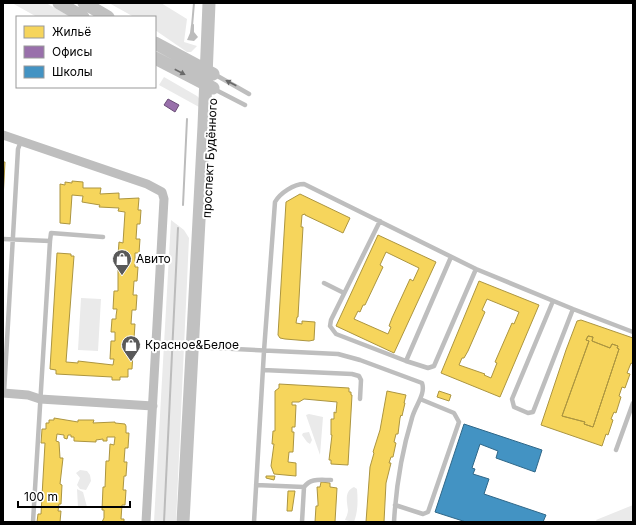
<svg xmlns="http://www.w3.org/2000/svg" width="636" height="525" viewBox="0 0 636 525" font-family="Inter,sans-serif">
	<rect width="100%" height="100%" fill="#fff"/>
	<path fill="#eaeaea" d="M12,3H46L71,17H37Z
		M109,3H161L187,19L184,42L197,46L191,52H187L155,30V17H134Z
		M164,77L197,96L199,98V107L159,85Z
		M171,220L184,230L189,238L176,522H154Z
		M81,298L101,299L98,351L78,350Z
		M309,414L323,417L320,455L306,415Z
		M309,432L312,440L310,444L307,442L302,435L303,433Z
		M80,470L87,471L90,475L91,481L86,490L80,489L77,485L80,478L76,473Z
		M354,487L357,489C358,501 358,511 354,522L345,520C346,517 348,514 348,510C347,502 344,491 354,487Z
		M77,489L83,492L87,507L78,508Z
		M633,505V522H597L596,520Z"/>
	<path fill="#bcbcbc" d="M194,24V32L198,37L194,41L187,40L190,33L191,25Z"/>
	<path fill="#f6d55c" stroke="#ac9540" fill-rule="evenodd" d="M3,162H5L3,199Z
		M72,181L83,182V188H101L100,194L119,193V199L139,198L138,210H141L140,224H137L136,239H140L139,253H135V267H138L137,281H134L133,295H137L136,310H132L131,324H135L134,339L130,338L129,353H133L132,369H128V377H120V380H112V377L56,374V370L50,369L57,253L71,254V256H74L66,362L78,363V361L113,365L114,359H110L111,341H115V332H111L112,319H116V316L117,309H113L114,291H118V265H121L122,255H118L119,242L123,243L125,212L118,211L119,208L99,207L100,205L82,202L83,196L72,195L70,224L60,223V184L65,185V182L72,183Z
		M300,194L350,218L343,233L305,215V214L302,215L301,227H303L298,317H297L296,323L302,324V321L315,322L314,340L309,341L285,339L280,338L278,335L286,202Z
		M378,235L436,262L394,353L336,326ZM386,252L419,268L413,281L410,279L392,318L389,326L391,327L388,334L354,319L358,311L360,312L363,305H365L383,267L380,265Z
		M479,281L539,305L500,397L441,373ZM487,299L519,312L514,324L512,323L495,362L497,363L491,378L484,375L485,374L459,365L462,358H464L468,351L485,312L482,310Z
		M581,320L633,338V364L631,363L627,373L630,374L625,388L622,387L619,396L621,397L616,413L614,412L611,419L613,420L608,435L606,434L602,446L541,425L566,350L577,321ZM588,336L593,337L592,341L610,348L612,344L618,346L617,348L619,349L593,427L584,424L585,422L562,416L589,341L586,340Z
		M588,336L593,337L592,341L610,348L612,344L618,346L617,348L619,349L593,427L584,424L585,422L562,416L589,341L586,340Z
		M279,384L349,388V392H351V395H352L348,465L331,464V460H329L332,435H331V419H334V412L336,413L337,402L304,399L299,402H292V405H296L295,427H292V432H294L293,452H289L288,462L296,463V476L274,474L271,466L274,444H272L273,431H275V391L279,388Z
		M387,391L406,395L404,403H405L402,416L401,415L400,418L398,434H396L394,442L396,443L393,457H391L389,463H391L386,483L384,522H366L370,467L374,453L373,452L380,430Z
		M439,391L451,395L449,401L437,397Z
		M54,418L78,422V420H94L93,423L115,422V423L125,424L126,426V433H129L128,448H125L124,462H127L126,476H124L123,490H126L125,505H122L121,519H124V522H102L104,518V510H102L103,487H105L106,461H109L110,444L114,445L115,437H107V441H103V439L96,440V442L74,441V437H71V435H68L67,439L64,438V435L57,434L56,441L59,442L60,458H63L60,484L62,485L61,504H59L58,511H61L60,522H37L38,514H41L45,443H41L42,429H46V423H49V420H54Z
		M266,476H275L274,480L266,478Z
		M321,482L330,483V487L337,488L335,522H315L316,506H318V503L317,487H320Z
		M288,491H295L292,511H287Z"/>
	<path fill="#9970ab" stroke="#6b4e78" d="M168,99L179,105L175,112L164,105Z"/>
	<path fill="#4393c3" stroke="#2f6788" d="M464,424L542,450L535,472L496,458L498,451L480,444L472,468L475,469L473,474L489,479L484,494L546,515L543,522H466L435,512Z"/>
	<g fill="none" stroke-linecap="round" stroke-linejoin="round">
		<path stroke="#bcbcbc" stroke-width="2" d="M192,26L194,3
			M183,205L187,119
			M164,522L178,228"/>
		<path stroke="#bebebe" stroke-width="4.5" d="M214,74L249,94
			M214,89L245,105
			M380,221L331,320L330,326L336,334L406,361L451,257
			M3,239L50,241L51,233L103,237
			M324,283L344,293
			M553,301L512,399L514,407L528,413L533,412L573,309
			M193,347L338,354L360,360L422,383C426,394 415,406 412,418C402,451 396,487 394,522
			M406,361L428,368L434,366L476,269
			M263,370L352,374L359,376L361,380L360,399
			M4,393L18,149L21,141
			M616,450L633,403
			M256,485L304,487L302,522
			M304,487C311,478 319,480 331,480
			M395,505L423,514L428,512L459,422L454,413L420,399
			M33,522L50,241
			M254,522L264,351L275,202C280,193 294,184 304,184L476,269L573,309L633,332"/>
		<path stroke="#bebebe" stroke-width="9" d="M3,135L147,184L162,192L164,199L146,522
			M3,393L28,395L40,399L153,406"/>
		<path stroke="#c1c1c1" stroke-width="13" d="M59,3L83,17
			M84,3L108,17
			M155,43L213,74
			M155,58L213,88
			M183,522L204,126L209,3"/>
	</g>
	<defs><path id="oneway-solid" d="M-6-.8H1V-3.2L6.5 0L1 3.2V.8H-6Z"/></defs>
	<use fill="#6a6a6a" href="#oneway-solid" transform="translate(180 72) rotate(28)"/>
	<use fill="#686868" href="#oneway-solid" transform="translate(231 83) rotate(-153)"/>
	<defs>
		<g id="shop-pin" transform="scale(1)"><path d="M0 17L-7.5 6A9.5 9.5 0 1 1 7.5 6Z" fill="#595959" stroke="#fff"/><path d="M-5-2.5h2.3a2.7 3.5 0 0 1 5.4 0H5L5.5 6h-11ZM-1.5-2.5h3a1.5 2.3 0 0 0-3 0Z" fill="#fff"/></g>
	</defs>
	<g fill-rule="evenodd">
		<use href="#shop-pin" x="122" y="259"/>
		<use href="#shop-pin" x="131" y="345"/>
	</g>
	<g text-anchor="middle" stroke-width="4" stroke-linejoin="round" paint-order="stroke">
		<g font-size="12" fill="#000" stroke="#fff">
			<text transform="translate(210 158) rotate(-87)" y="4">проспект Будённого</text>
		</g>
		<g font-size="12" fill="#000" stroke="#fff" text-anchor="start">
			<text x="136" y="263">Авито</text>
			<text x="145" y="349">Красное&amp;Белое</text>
		</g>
	</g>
	<rect width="636" height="525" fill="none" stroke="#000000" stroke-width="8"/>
	<rect x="16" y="16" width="140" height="72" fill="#ffffff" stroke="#999999"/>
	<rect x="24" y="26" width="20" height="12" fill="#f6d55c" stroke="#999999"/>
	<text x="52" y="36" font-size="12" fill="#000000">Жильё</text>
	<rect x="24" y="46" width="20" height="12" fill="#9970ab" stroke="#999999"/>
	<text x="52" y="56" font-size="12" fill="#000000">Офисы</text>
	<rect x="24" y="66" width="20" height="12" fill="#4393c3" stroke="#999999"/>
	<text x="52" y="76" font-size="12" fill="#000000">Школы</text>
	<path d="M18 501v6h112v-6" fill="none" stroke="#000000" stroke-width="2"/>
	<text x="24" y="501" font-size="12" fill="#000000" stroke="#ffffff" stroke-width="3" paint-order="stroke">100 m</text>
</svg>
